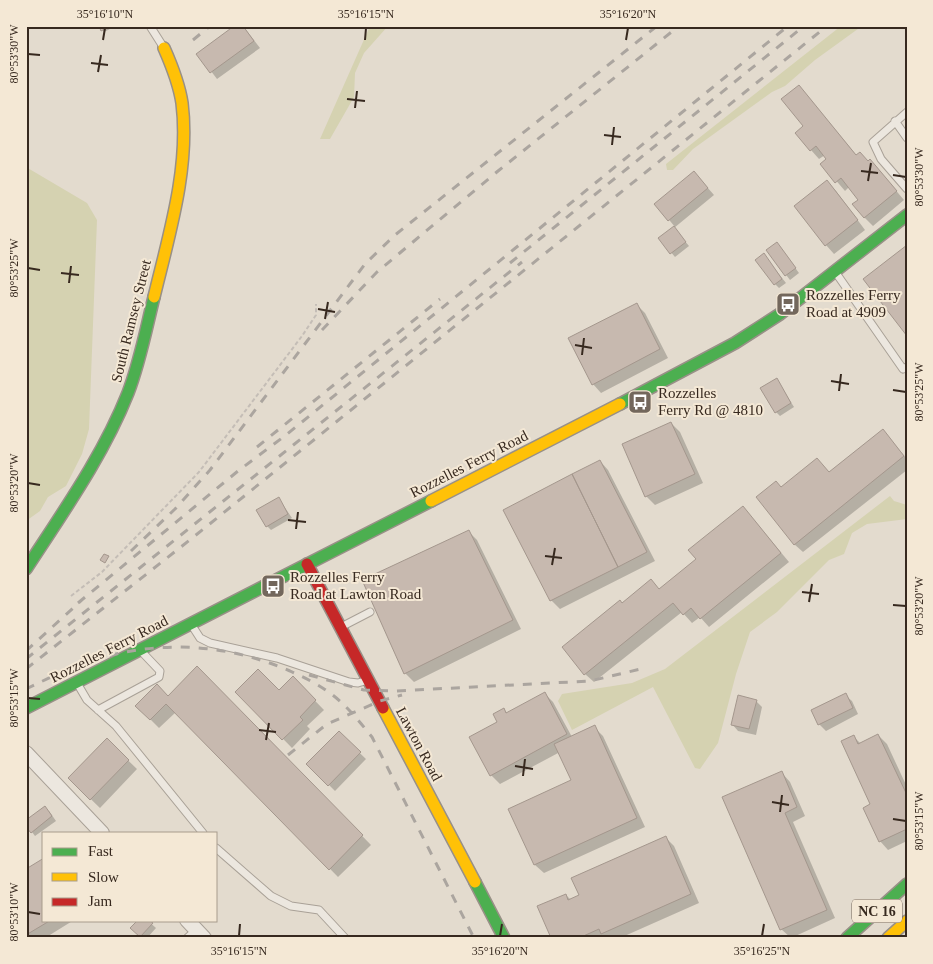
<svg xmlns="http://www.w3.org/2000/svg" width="933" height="964" viewBox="0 0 933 964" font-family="'Times New Roman',serif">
	<rect width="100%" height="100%" fill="#e3dbce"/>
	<path fill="#d5d2b1" d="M370,26H388L364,53L355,73L354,97L330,139H320Z
		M841,26H862L815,60L785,86L772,92L693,149L673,170H667L666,164Z
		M26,167L87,203L97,220L89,429L82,454L66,486L48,497L40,511L26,521Z
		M890,496L894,501L907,505V519L867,524L852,533L844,554L829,560L777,612L750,632L736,674L718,743L700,769L695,768L653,687L572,730L558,701L562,694L632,683L665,669Z"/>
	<path fill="#0003" d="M100,26H109L110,29L104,32Z
		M243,26L260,48L217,79L198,54Z
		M799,86L857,156L868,162L870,160L904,200L873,226L864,217L860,200L849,187L845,191L822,164L828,159L825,155L819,159L811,150L805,126Z
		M694,172L714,195L674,228L689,246L675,257L659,238L675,227L656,204Z
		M827,182L836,191L865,230L834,254L826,245Z
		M780,247L799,273L790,280L767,250Z
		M767,259L786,283L779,288L775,284Z
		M636,304L645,313L668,358L601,393L593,384Z
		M777,380L794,407L780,416L776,412Z
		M671,423L680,432L703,483L655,505L646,496Z
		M883,431L907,459V470L803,552L794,544L817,460L830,473Z
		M600,461L608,470L655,561L560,609L551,600Z
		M279,499L292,518L271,530L267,526Z
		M743,507L789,562L709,627L700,617L692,623L682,612L594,682L585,674L622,604L660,590L697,559Z
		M469,532L477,540L521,629L414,682L405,673Z
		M198,668L371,845L338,877L176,712L159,728L137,706L168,697Z
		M293,678L324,710L307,726L310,729L292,748L237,692H279Z
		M545,694L553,702L572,737L594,727L603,736L645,827L544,873L535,865L510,809L572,781L560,752L500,784L491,775L471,737L499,722L504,709L508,714Z
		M845,695L852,701L858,714L826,731L819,724Z
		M756,701L762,707L756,735L738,731L732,724Z
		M339,733L366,759L335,791L308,764Z
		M878,735L887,744L907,787V841L888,850L880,841L853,736L861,744Z
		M107,740L137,769L100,808L69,778Z
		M782,773L790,782L805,816L793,822L835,918L791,938L781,929Z
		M49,811L56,821L35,836L32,832Z
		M666,838L674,846L699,903L620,938H552L566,895L571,900L580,896Z
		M26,870L44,920H74L45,938H31L29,936L26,938Z
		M147,920L156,928L147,938H142L132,928Z"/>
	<path fill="#c7b9af" stroke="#a4978d" d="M99,26H109V27L101,31Z
		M234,26H243L254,41L210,73L196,54Z
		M799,85L856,155L860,152L868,161L870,159L897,191L864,218L852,204L858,200L841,178L835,183L820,164L826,159L816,146L810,151L795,133L803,126L781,99Z
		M694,171L708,188L668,221L654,204Z
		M827,180L858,220L825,246L794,206Z
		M674,226L686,242L670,254L658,238Z
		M777,242L796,268L785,276L766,250Z
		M907,245V336L863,279Z
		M764,253L782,279L774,285L755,260Z
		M637,303L660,349L592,385L568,338Z
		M777,378L791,403L775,413L760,388Z
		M671,422L695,474L645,497L622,444Z
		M883,429L904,456L794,545L756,497L776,481L781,487L817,458L829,472Z
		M600,460L647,552L618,567L572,474Z
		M572,474L618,567L550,601L503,510Z
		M279,497L288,514L266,527L256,510Z
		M743,506L781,553L700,619L691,608L683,615L673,603L584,675L562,647L620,600L622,603L651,579L659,589L696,559L688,550Z
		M469,530L513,620L404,674L362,580Z
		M104,554L109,556L105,563L100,560Z
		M197,666L363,835L329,870L166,704L150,720L135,706L157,684L168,696Z
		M258,669L279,690L293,676L316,700L300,717L303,720L282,740L235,692Z
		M545,692L567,734L490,776L469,737L497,722L493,714L504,708L506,713Z
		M846,693L853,708L818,725L811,710Z
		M738,695L757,700L749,729L731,725Z
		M595,725L637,818L534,865L508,809L571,780L554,744Z
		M339,731L361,752L328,786L306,764Z
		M878,734L907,795V829L879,842L863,808L870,804L841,741L854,735L858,744Z
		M107,738L129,760L90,800L68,778Z
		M782,771L797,807L785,813L827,910L780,930L722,797Z
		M45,806L52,816L31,833L26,827V820Z
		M666,836L691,894L601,934L599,929L579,938H551L537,906L566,894L568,900L579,895L571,878Z
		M44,858V920H51L26,935V869Z
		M138,920H149L153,923L140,937L130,928Z"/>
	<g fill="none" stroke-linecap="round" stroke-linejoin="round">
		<g stroke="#a9a197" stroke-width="9">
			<path id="lane" d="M150,26L164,48
				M907,112L873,142L881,159L907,189
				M895,121L907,138
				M836,273L903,369L907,367
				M191,624L200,638L210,643L277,658L349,682L358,683L368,680
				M341,627L370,612
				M77,683L87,700L116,726L203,833
				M98,710L159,677L160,671L141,651
				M216,848L271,896L291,906L319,910L345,938
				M187,938L196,930"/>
		</g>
		<g stroke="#a9a197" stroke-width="16">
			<path id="street" d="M26,753L102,833
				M187,920L204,938"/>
		</g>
		<g stroke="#989087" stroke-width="14">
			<path id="fast" d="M620,404L735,343L780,314L907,215
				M26,569C63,512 103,456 128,393C140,362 146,329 154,297
				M26,708L431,501
				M475,882L504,938
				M847,938L907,884"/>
		</g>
		<g stroke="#989087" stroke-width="14">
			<path id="slow" d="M154,297C169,235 190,167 182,103C179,83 172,66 164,48
				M431,501L620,404
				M383,708L475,882
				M888,938L907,921"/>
		</g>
		<g stroke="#989087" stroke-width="14">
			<path id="jam" d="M307,564L383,708"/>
		</g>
		<path stroke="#c4bdb6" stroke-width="2" stroke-dasharray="4 2.5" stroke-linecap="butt" d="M71,596L102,572L199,472L302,336L316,315V304"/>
		<use href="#lane" stroke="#ece7df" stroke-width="7"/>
		<use href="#street" stroke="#ece7df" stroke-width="14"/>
		<use href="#fast" stroke="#4caf50" stroke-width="11"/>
		<use href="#slow" stroke="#ffc107" stroke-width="11"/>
		<use href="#jam" stroke="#c62828" stroke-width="11"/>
		<path stroke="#aba59f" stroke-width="3" stroke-dasharray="9 9" stroke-linecap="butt" d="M183,28L185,26
			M193,40L210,26
			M510,263L804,26
			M322,330L377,272L498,171L679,26
			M257,447L440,299
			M131,551L175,509L210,470L365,264L395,235L657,26
			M78,603L238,471L286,435L788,26
			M26,651L83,599
			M26,659L522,262
			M26,669L191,539L827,26
			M309,675L364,690L395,691L590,681L645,668
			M26,689C51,677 77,664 104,657C167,640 230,645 290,671C303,677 316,683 327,691C345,703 358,720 372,737L474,938
			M288,755L327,724L380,701L402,695"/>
	</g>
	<path fill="none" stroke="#37291f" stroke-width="2" d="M103,40L105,28M365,40L366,28M626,40L628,28M28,54L40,55M91,63L108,65M98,72L101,55M347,99L365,101M355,108L357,91M604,135L621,137M612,145L614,127M861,171L878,173M893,175L906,177M868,181L871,163M28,268L40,270M61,273L79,275M69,283L71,266M318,309L335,312M325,319L328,302M575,345L592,348M582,355L584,338M831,381L849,384M893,390L906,392M839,391L841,374M28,483L40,485M288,520L306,522M296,529L298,512M545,556L562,558M552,565L555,548M802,592L819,594M809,602L812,584M893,605L906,606M28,698L40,699M259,730L276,732M266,740L269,723M515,766L533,769M523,776L525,759M772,802L789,805M780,812L782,795M893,819L906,821M28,912L40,914M239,936L240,924M500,936L502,924M762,936L764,924"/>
	<defs>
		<g id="bus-square" transform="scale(1.25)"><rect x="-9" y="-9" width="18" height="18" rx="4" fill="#73675c" stroke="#f4e8d5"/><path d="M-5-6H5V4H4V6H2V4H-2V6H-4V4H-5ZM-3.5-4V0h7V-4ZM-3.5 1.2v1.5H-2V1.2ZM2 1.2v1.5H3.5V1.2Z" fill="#fff"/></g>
	</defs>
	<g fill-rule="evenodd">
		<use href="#bus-square" x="788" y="304"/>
		<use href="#bus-square" x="640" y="402"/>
		<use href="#bus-square" x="273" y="586"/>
	</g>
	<g text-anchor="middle" stroke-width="4" stroke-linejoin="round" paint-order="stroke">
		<rect fill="#f4e8d5" stroke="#706256" stroke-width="1" x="852" y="899.5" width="50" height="23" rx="4"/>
		<g font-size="14" font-weight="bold" fill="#37291f">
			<text x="877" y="916">NC 16</text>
		</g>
		<g font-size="15" fill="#37291f" stroke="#f4e8d5" text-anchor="start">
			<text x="806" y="300">Rozzelles Ferry<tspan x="806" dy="17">Road at 4909</tspan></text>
			<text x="658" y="398">Rozzelles<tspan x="658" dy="17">Ferry Rd @ 4810</tspan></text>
			<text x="290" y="582">Rozzelles Ferry<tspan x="290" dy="17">Road at Lawton Road</tspan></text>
		</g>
		<g font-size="15" fill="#37291f" stroke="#f4e8d5">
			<text transform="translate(131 321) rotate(-76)" y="5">South Ramsey Street</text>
			<text transform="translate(469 464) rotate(-27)" y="5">Rozzelles Ferry Road</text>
			<text transform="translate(109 649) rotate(-27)" y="5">Rozzelles Ferry Road</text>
			<text transform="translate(419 744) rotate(62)" y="5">Lawton Road</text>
		</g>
	</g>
	<rect width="933" height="964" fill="none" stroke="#f4e8d5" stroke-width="55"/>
	<rect x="42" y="832" width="175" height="90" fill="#f4e8d5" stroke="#a89c8c"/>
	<rect x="52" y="848" width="25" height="8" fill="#4caf50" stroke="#a89c8c"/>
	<text x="88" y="856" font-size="15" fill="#37291f">Fast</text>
	<rect x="52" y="873" width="25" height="8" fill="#ffc107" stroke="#a89c8c"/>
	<text x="88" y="882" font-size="15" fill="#37291f">Slow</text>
	<rect x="52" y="898" width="25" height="8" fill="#c62828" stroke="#a89c8c"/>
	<text x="88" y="906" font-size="15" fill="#37291f">Jam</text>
	<rect x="28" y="28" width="878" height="908" fill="none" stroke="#37291f" stroke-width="2"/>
	<g font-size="12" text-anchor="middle" fill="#37291f">
		<text x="105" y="18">35°16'10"N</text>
		<text x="366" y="18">35°16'15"N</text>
		<text x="628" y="18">35°16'20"N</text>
		<text transform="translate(14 54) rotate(-90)" y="4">80°53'30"W</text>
		<text transform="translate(919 177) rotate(-90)" y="4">80°53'30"W</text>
		<text transform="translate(14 268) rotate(-90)" y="4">80°53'25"W</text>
		<text transform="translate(919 392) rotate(-90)" y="4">80°53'25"W</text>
		<text transform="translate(14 483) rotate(-90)" y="4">80°53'20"W</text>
		<text transform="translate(919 606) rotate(-90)" y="4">80°53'20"W</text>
		<text transform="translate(14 698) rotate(-90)" y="4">80°53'15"W</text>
		<text transform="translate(919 821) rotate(-90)" y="4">80°53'15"W</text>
		<text transform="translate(14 912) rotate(-90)" y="4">80°53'10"W</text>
		<text x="239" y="955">35°16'15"N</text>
		<text x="500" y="955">35°16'20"N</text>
		<text x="762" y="955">35°16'25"N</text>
	</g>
</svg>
